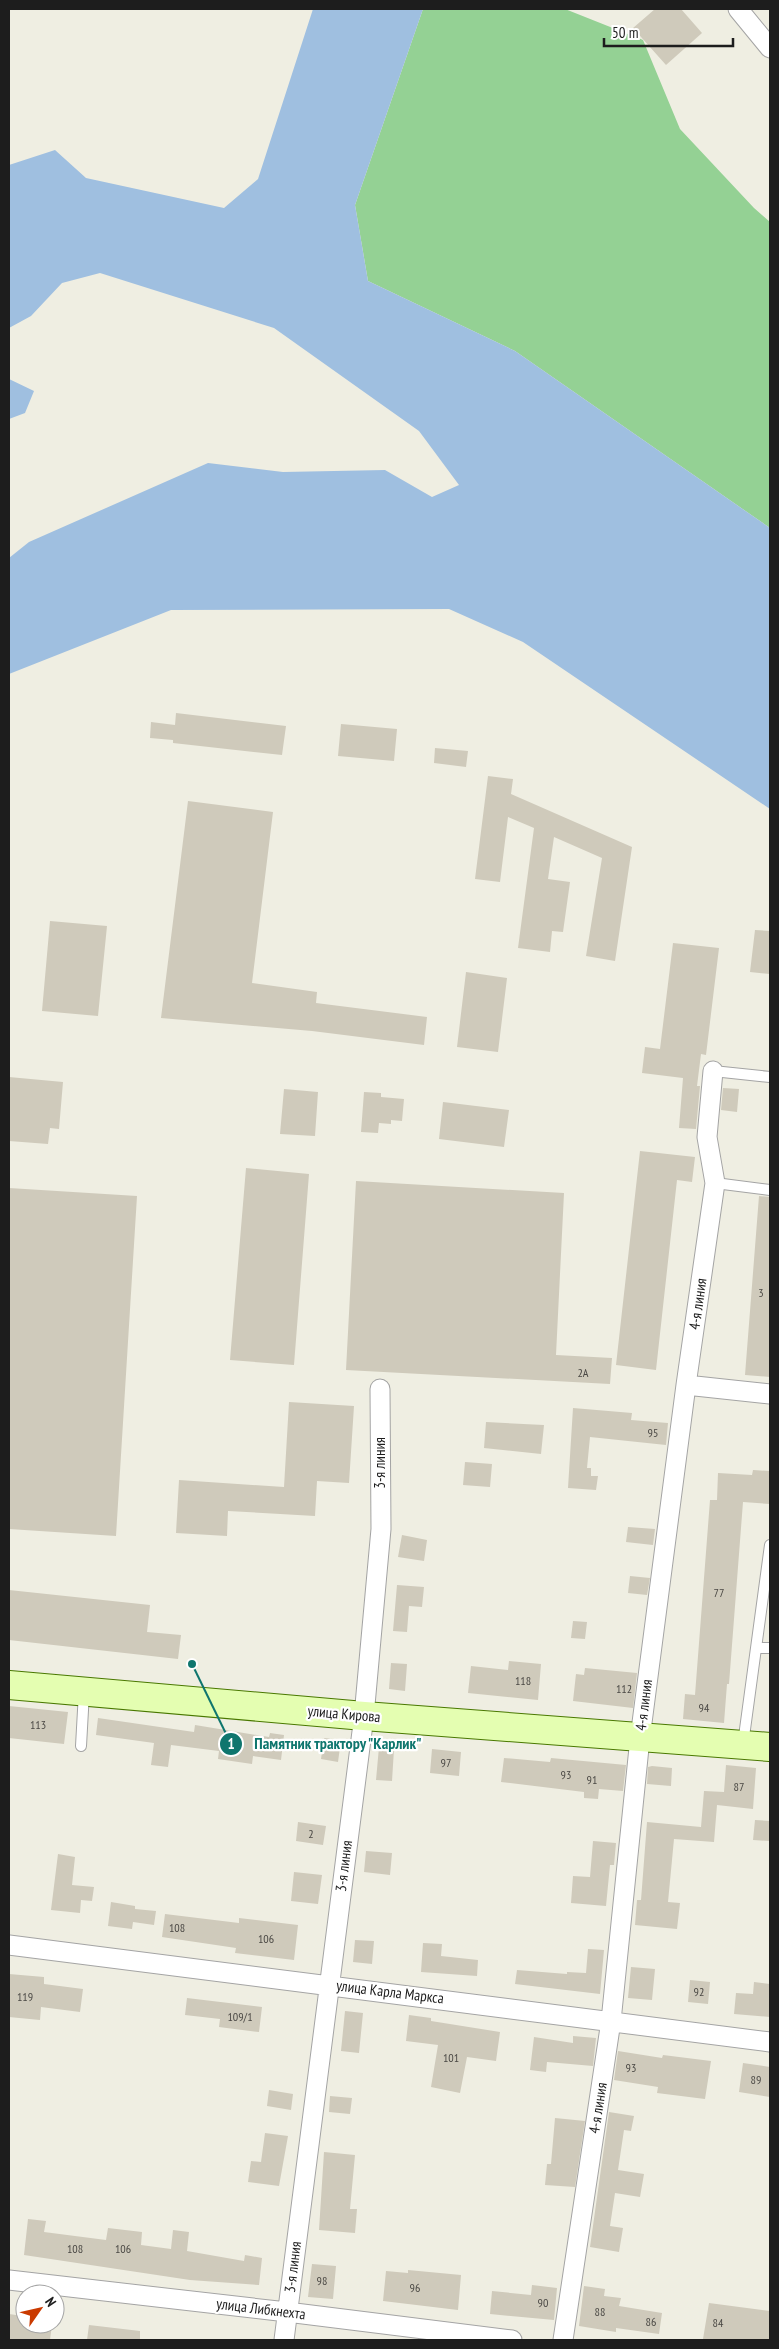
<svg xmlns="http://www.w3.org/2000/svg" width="779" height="2349" viewBox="0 0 779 2349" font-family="'PT Sans Narrow',sans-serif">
	<rect width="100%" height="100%" fill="#efeee2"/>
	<path fill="#94d194" d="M423,9H565L643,40L680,129L754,208L770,222V528L515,351L368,281L355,205Z"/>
	<path fill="#9fbfe0" d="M313,9H423L355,205L368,281L515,351L770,528V809L523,642L449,609L171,610L9,674V558L29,542L208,463L283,472L385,470L432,497L459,485L419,431L274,328L100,273L62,283L31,316L9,328V165L55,150L86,178L224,208L258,179Z
		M9,379L34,391L25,413L9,419Z"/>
	<path fill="#cfcabb" d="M655,9H681L702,33L666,65L633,28Z
		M176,713L286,726L282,755L173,743V740L150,738L151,722L175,725Z
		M341,724L397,729L394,761L338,756Z
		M435,748L468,751L466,767L434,763Z
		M488,776L513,779L511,794L632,847L615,961L586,956L602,858L554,837L548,879L570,882L563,932L552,931L550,952L518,948L534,828L508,817L500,882L475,879Z
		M188,801L273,812L252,983L317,992L316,1003L427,1017L424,1045L312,1031L161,1018Z
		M50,921L107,926L98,1016L42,1011Z
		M755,930L770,931V974L750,972Z
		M673,943L719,948L706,1055L701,1054L697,1086H700L696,1129L679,1128L683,1078L642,1073L645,1047L660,1049Z
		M466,972L507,978L498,1052L457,1047Z
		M9,1077L63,1082L59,1129L50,1128L48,1144L9,1141Z
		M723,1088L739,1089L737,1112L721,1110Z
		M284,1089L318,1092L315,1136L280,1134Z
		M364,1092L381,1093V1097L404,1099L402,1121L391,1120V1124L379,1123L378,1133L361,1132Z
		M443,1102L509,1110L504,1147L439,1139Z
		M640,1151L695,1157L692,1182L677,1180L656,1370L616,1365Z
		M246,1168L309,1174L294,1365L230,1360Z
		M356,1181L564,1193L556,1355L612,1358L610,1384L346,1370Z
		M9,1188L137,1196L116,1536L9,1529Z
		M759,1196L770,1197V1377L745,1375Z
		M289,1402L354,1406L349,1483L317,1481L315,1516L228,1511L227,1536L176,1533L179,1480L284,1487Z
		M573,1408L632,1413L631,1420L668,1423L666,1445L590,1437L587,1468H591V1476H598L596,1490L568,1488Z
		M486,1422L544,1425L541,1454L484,1448Z
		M465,1462L492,1464L490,1487L463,1485Z
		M753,1470L770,1471V1504L743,1502L729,1684H727L724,1723L683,1719L685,1694L695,1695L710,1500H717L718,1473L752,1475Z
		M628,1527L655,1529L653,1545L626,1542Z
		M402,1535L427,1540L424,1561L398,1557Z
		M630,1576L650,1578L647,1595L628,1593Z
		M397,1585L424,1587L422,1607L409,1606L407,1632L393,1631Z
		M9,1590L150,1605L147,1632L181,1635L178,1659L9,1640Z
		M573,1621L587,1622L585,1639L571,1638Z
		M509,1661L541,1664L538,1700L468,1693L471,1666L508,1670Z
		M391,1663L407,1664L405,1691L389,1689Z
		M585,1668L637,1673L633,1708L573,1701L576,1674L584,1675Z
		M9,1706L68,1712L64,1744L9,1738Z
		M98,1718L194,1732L195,1725L269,1737L270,1733L284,1735L281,1760L253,1756L252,1764L218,1759L219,1751L171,1745L168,1767L151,1765L154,1743L96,1735Z
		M324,1738L341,1740L338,1762L321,1759Z
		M379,1747L394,1749L392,1781L376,1780Z
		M432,1749L461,1752L459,1776L430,1773Z
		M504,1758L550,1762L551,1758L626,1765L623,1791L599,1789L598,1799L584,1798V1792L501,1782Z
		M726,1765L756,1768L753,1809L717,1805L714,1842L674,1839L668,1902L680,1903L677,1929L635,1925L637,1900H641L647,1822L701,1827L704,1791L724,1792Z
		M652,1766L672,1768L671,1786L647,1784L648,1767Z
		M755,1820L770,1821V1841L753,1840Z
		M298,1822L326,1826L323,1845L296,1841Z
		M593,1841L616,1843L614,1865H610L606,1906L571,1903L573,1876L590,1877Z
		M366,1851L392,1853L390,1875L364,1872Z
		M58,1854L75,1857L72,1885L94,1887L92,1901L81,1900L80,1913L51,1910Z
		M294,1872L322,1875L318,1904L291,1901Z
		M111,1902L135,1906V1909L156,1911L154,1925L133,1922L132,1929L108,1926Z
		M165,1914L239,1923V1918L298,1925L294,1960L235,1953L236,1948L162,1937Z
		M355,1940L374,1941L372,1964L353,1962Z
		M423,1943L442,1944L441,1956L478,1960L477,1976L421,1972Z
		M588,1949L604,1950L600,1994L515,1984L517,1970L567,1974V1972L586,1973Z
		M631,1967L655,1969L652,2000L628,1998Z
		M9,1974L44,1977V1984L83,1989L80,2012L41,2007L40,2020L9,2017Z
		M690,1980L710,1982L708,2004L688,2002Z
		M754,1982L770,1984V2017L734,2014L736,1993L753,1994Z
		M187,1998L262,2007L259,2032L219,2027L220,2019L185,2015Z
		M345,2011L363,2013L359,2053L341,2051Z
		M409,2015L431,2018V2021L500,2032L496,2061L467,2057L460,2093L431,2087L438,2045L406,2041Z
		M573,2036L596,2038L593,2066L547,2062L546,2072L530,2070L534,2037L573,2043Z
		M618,2051L662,2058L663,2055L711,2061L705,2099L657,2093L658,2087L614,2080Z
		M743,2063L770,2067V2097L739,2092Z
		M269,2090L293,2094L291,2110L267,2106Z
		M330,2096L352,2098L350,2114L329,2112Z
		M609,2112L634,2116L631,2131L624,2130L618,2170L644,2174L640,2197L615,2193L610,2226L623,2228L619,2252L590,2247Z
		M555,2118L585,2121L575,2187L545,2185L547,2164H551Z
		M265,2133L288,2136L279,2186L248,2182L251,2161L261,2162Z
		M324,2152L355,2155L350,2209H357L355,2233L319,2230Z
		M28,2219L46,2221L44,2232L106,2240L108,2228L142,2232L141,2245L171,2249L173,2230L189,2232L187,2251L244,2261L245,2255L262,2258L259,2285L190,2280L24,2255Z
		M312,2264L336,2266L333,2299L308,2297Z
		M408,2270L461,2275L458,2310L383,2301L386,2271L408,2273Z
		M532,2285L557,2288L554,2320L490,2314L492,2291L531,2295Z
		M584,2286L605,2289L604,2296L621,2298L619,2306L662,2313L659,2334L616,2328V2332L579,2326Z
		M709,2303L770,2311V2340L703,2339Z
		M9,2314L23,2316L22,2324H52L50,2340H9Z
		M89,2325L140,2331V2340H87Z"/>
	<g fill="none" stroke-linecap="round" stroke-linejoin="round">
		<g stroke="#a4a4a4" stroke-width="12">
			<path id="lane" d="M713,1071L770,1077
				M715,1183L770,1190
				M756,1648H770
				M743,1744L770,1545
				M81,1746L84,1692"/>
		</g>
		<g stroke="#a4a4a4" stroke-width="21">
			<path id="street" d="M738,9L770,48
				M686,1385L770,1394
				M9,1945L770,2042
				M9,2280L287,2312L512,2340
				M284,2340L364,1716L381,1529L380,1389
				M563,2340L611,2021L640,1738L686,1385L715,1183L707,1137L713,1071"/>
		</g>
		<g stroke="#497800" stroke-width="30">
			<path id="secondary" d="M9,1685L364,1716L770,1747"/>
		</g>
		<use href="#lane" stroke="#fff" stroke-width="10"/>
		<use href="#street" stroke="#fff" stroke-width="19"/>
		<use href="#secondary" stroke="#e4feb1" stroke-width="28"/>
	</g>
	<g text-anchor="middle" stroke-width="4.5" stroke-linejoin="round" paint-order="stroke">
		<g font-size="12" fill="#4a4844">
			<text x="761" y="1297">3</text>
			<text x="583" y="1377">2А</text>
			<text x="653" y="1437">95</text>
			<text x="719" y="1597">77</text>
			<text x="523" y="1685">118</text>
			<text x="624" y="1693">112</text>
			<text x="704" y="1712">94</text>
			<text x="38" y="1729">113</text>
			<text x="446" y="1767">97</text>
			<text x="566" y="1779">93</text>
			<text x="592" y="1784">91</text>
			<text x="739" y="1791">87</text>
			<text x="311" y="1838">2</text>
			<text x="177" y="1932">108</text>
			<text x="266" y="1943">106</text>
			<text x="699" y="1996">92</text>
			<text x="25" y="2001">119</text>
			<text x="240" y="2021">109/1</text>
			<text x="451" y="2062">101</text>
			<text x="631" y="2072">93</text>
			<text x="756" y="2084">89</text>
			<text x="75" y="2253">108</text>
			<text x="123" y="2253">106</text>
			<text x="322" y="2285">98</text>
			<text x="415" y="2292">96</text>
			<text x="543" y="2307">90</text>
			<text x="600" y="2316">88</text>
			<text x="651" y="2326">86</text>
			<text x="718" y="2327">84</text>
		</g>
		<g font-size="15" fill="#1d1d1d" stroke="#fff">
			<text transform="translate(698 1304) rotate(-82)" y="5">4-я линия</text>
			<text transform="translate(380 1463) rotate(-90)" y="5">3-я линия</text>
			<text transform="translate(644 1705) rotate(-83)" y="5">4-я линия</text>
			<text transform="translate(344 1714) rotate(5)" y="5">улица Кирова</text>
			<text transform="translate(344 1866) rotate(-83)" y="5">3-я линия</text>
			<text transform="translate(390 1992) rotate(7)" y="5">улица Карла Маркса</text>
			<text transform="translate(598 2108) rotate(-81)" y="5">4-я линия</text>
			<text transform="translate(293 2267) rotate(-83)" y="5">3-я линия</text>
			<text transform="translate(261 2309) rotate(7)" y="5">улица Либкнехта</text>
		</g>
	</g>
	<path fill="none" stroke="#0f766e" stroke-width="2" d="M192 1664L231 1744"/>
	<g fill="#0f766e" stroke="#fff" stroke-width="2">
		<circle cx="192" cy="1664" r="5"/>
		<circle cx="231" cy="1744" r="12"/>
	</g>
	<g font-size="15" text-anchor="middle" font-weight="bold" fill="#fff">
		<text x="231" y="1749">1</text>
	</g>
	<g font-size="16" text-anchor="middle" font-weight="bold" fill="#0f766e" stroke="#fff" stroke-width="4.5" stroke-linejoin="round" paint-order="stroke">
		<text x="338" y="1749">Памятник трактору "Карлик"</text>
	</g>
	<rect width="779" height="2349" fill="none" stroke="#1d1d1d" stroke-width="20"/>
	<g transform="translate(40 2309) rotate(56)"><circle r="24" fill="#ffffff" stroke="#a5a5a5"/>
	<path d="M0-4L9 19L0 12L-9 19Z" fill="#ca3a00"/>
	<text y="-8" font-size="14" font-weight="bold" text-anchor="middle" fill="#1d1d1d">N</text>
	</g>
	<path d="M604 38v8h129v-8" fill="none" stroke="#1d1d1d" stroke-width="2.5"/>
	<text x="612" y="38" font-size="15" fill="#1d1d1d" stroke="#ffffff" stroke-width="4" paint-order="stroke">50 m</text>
</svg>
